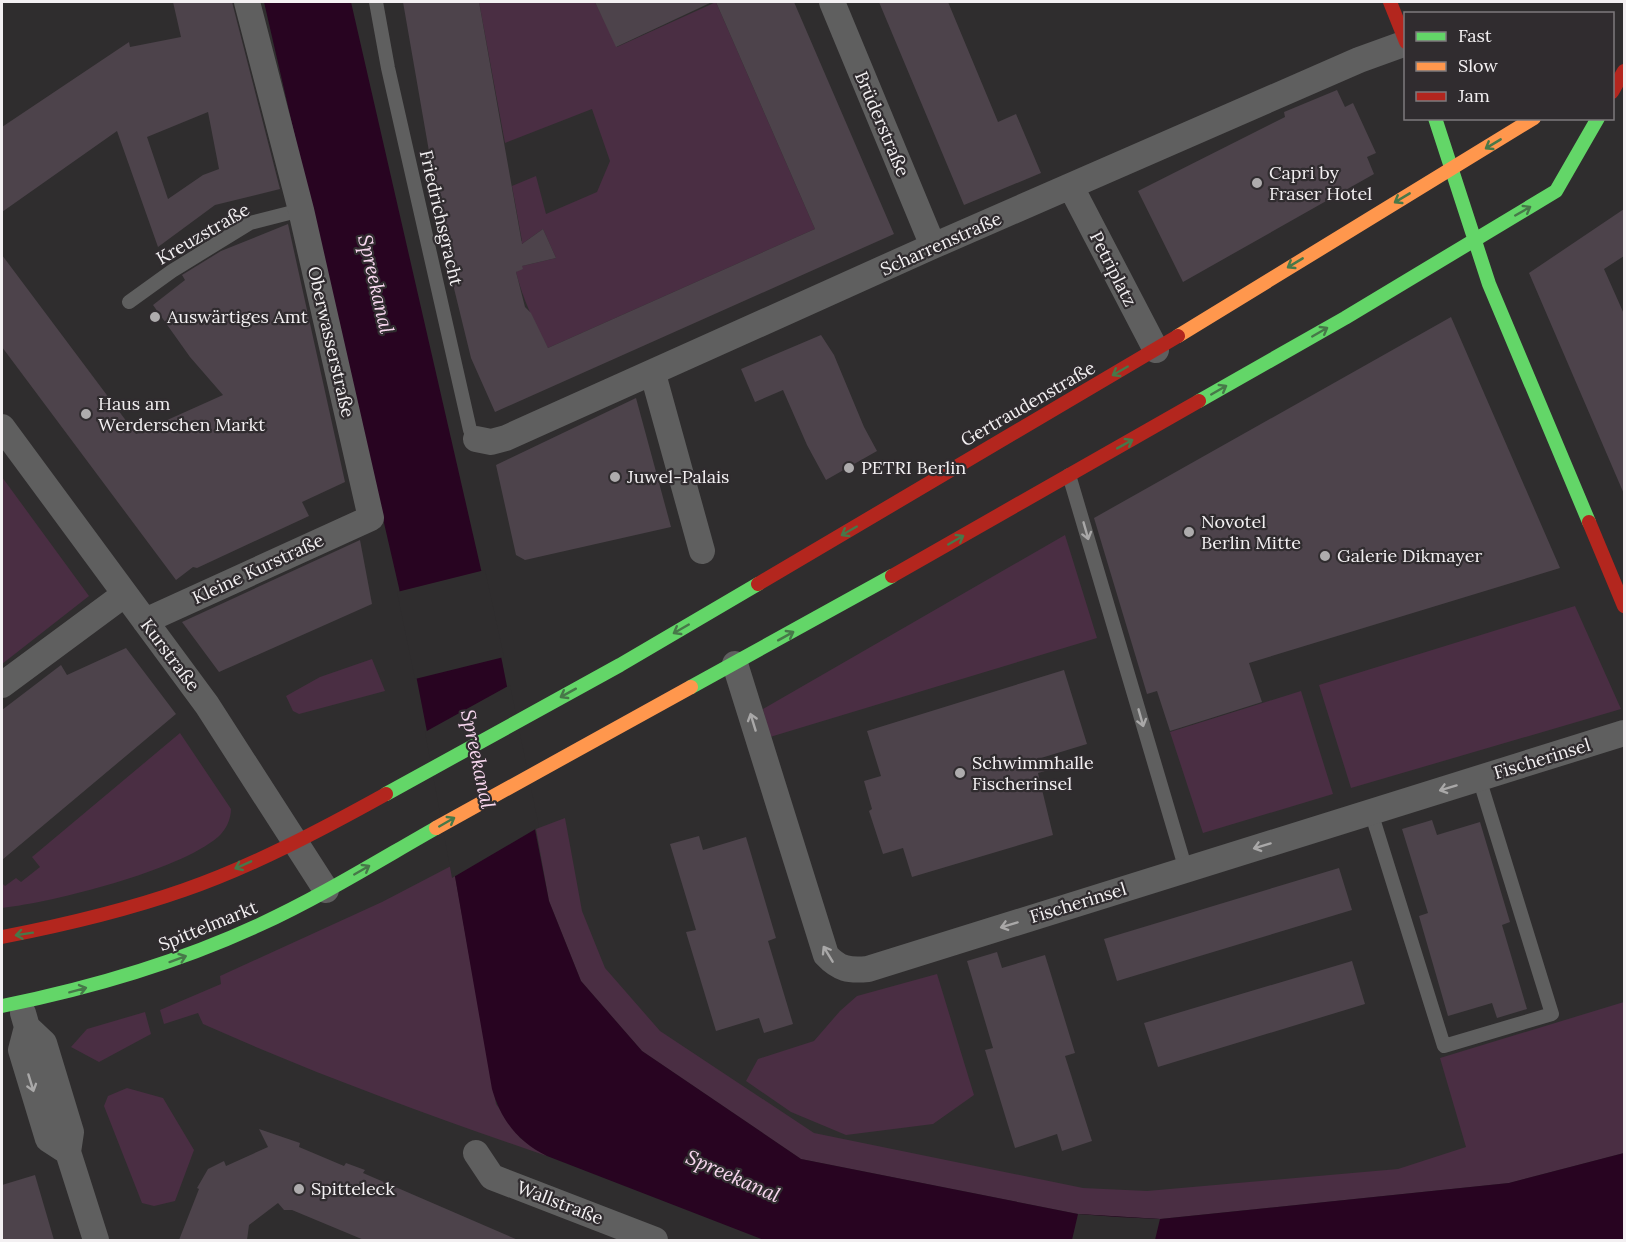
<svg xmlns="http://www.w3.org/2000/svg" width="1626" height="1242" viewBox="0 0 1626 1242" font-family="Lora,serif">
	<rect width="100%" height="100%" fill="#2f2d2e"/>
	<path fill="#4a2e43" d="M479,2H595L617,47L716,2L815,229L548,348C534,322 523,300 516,272L522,266L556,258L543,229L512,251L485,248L522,241L512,186L536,176L546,214L597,192L610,161L592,109L505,143Z
		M2,477L89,596L2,664Z
		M1065,535L1097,638L770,737L763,709Z
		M1575,606L1621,709L1351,788L1319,685Z
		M372,659L385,691L299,714L293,711L286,696L320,677Z
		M1301,691L1333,794L1203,833L1170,732Z
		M180,733L231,809C231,819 226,830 218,837C178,871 54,902 2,908V883L5,886L16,878L21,882L40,867L32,857Z
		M565,818L582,911L605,968L660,1031L814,1133L1083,1188L1147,1191L1398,1169L1466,1147L1440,1058L1624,1002V1153L1509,1183L1160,1219L1078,1214L801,1159L642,1051L581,981L549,901L536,829Z
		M453,865L496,1104L520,1138L547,1156C431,1116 315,1074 203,1024L198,1013L164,1024L160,1010L221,984L220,976L382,902Z
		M937,974L974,1095L933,1124L846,1135L791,1112L746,1081L758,1059L814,1041L840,1011L857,996Z
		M145,1012L151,1034L99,1062L71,1047L87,1029Z
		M127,1088L163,1098L194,1150L175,1201L154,1206L142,1203L104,1106L108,1096Z"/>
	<path fill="#280421" d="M264,2H351L502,661L549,901L581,981L642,1051L801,1159L1078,1214L1160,1219L1509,1183L1624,1153V1240H764L547,1156C518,1142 501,1120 492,1089L453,865L399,588Z"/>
	<path fill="#2f2d2e" d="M485,570L504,657L415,679L397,592Z
		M510,685L539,827L452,878L425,732Z
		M1078,1214L1118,1217L1160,1219L1155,1240H1072Z"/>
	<path fill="#4d434b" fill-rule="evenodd" d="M173,2H232L280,189L215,205L158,247L117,131L2,212V127L129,42L130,47L181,37ZM208,112L219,169L203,175L168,199L147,137Z
		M403,2H479L522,244L543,229L556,258L522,266L523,269L516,272L525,307L531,313L548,348L815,229L716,2H794L894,234L495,412L471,358L450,272Z
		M595,2H712L616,47Z
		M879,2H948L998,122L1016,114L1041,173L964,205Z
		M1337,90L1345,107L1353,103L1376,153L1367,157L1374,174L1183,282L1138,191L1285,117L1284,112Z
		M1624,209V256L1604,269L1624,314V494L1529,273Z
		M288,224L345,482L302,502L309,516L197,568L193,567L176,580L2,347V255L136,434L223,395L190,357L153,305L185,280L182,275L221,251Z
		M1451,317L1560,568L1249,663L1262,702L1170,731L1157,691L1147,694L1094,518Z
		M821,335L834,355L864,427L877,451L826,480L807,445L783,390L755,402L741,369Z
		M636,398L671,527L525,560L516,555L496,465Z
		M360,540L372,604L219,672L182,622Z
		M126,648L176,714L2,860V710L61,665L67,675Z
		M1064,670L1087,744L1041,758L1045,771L1038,773L1053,835L912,877L903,848L883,854L869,811L872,809L864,781L881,776L867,731Z
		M1432,820L1437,835L1480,822L1510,922L1502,925L1527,1009L1497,1018L1492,1003L1448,1016L1419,916L1428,913L1402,829Z
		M699,836L703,850L746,837L776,938L768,941L793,1024L764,1033L759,1018L716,1031L686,932L696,930L670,844Z
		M1339,868L1352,910L1117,981L1104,939Z
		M997,952L1002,968L1045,955L1075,1053L1065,1056L1092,1141L1062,1151L1057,1134L1015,1148L985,1050L993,1048L967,961Z
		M1352,961L1365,1004L1158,1067L1144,1023Z
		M259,1129L300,1143L299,1147L344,1166L346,1163L365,1170L363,1173L518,1240H364L292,1210H284L278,1203L249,1225L247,1240H179L199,1189L197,1188L208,1169L224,1161L226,1166L268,1147Z
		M35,1175L54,1240H2V1185Z"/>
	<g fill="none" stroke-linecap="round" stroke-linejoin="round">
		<path stroke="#5f5f5f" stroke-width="14" d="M376,2L388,68L470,430L476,439
			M129,302L172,271L250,223L301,210
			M1069,475L1186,870
			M1371,812L1444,1046L1552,1014L1479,778"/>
		<path stroke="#5f5f5f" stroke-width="26" d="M832,2L933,246
			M1071,187L1156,350
			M653,374L702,551
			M2,427L207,705L326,890
			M476,439L491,442L506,438L933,246L1359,60L1406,43
			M145,621L371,518L301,210L247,2
			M735,664L826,955C839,969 849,971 868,969L1624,733
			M2,685L125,594
			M23,1013L27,1027L21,1050L48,1139L68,1152
			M27,1027L44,1043L71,1132L68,1152L96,1240
			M476,1153L492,1177L655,1240"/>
		<path stroke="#63d668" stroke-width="14" d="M1435,118L1489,284L1589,522
			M1199,401L1345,318L1556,191L1598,118
			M691,687L892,576
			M386,794L620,665L758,584
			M2,1006C91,988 177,963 259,925C320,897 378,861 436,828"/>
		<path stroke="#ff974d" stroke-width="14" d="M1178,336L1534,118
			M436,828L691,687"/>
		<path stroke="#b3261e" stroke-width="14" d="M1390,2L1406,42
			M1612,92L1624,71
			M1589,522L1624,606
			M892,576L1199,401
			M758,584L1178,336
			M2,937C64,925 124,911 184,890C251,867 323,829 386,794"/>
	</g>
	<defs><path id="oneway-shaft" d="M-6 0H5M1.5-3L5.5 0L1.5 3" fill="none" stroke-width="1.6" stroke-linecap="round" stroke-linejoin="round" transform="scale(1.5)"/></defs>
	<g stroke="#477849">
		<use href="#oneway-shaft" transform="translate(1493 144) rotate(149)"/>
		<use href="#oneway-shaft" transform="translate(1402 198) rotate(149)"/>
		<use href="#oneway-shaft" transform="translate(1523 211) rotate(-30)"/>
		<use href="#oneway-shaft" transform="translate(1295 263) rotate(149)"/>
		<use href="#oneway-shaft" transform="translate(1320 332) rotate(-30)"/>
		<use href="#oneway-shaft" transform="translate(1120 371) rotate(150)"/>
		<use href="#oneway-shaft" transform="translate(1219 390) rotate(-30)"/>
		<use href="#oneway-shaft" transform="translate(1125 444) rotate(-29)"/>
		<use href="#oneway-shaft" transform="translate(849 531) rotate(150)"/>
		<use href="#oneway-shaft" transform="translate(956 540) rotate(-30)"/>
		<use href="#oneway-shaft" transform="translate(681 629) rotate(150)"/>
		<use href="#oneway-shaft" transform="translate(786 636) rotate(-29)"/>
		<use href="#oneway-shaft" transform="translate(568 693) rotate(151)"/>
		<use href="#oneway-shaft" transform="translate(447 822) rotate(-30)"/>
		<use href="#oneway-shaft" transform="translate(243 865) rotate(156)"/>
		<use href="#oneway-shaft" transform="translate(362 870) rotate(-30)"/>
		<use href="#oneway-shaft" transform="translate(24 934) rotate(171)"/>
		<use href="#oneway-shaft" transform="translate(178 959) rotate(-20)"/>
		<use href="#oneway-shaft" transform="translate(78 990) rotate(-15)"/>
	</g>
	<g stroke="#a9a8a8">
		<use href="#oneway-shaft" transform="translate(1086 531) rotate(74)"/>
		<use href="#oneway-shaft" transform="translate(1141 718) rotate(74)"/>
		<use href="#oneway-shaft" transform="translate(753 722) rotate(-107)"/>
		<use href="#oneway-shaft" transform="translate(1448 788) rotate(163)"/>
		<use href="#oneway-shaft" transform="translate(1262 846) rotate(163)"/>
		<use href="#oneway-shaft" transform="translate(1009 925) rotate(163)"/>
		<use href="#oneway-shaft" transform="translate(828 954) rotate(-121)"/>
		<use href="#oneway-shaft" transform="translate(31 1083) rotate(73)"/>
	</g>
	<g fill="#aeacad" stroke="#302c2f" stroke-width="2">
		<circle cx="1257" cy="183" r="6"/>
		<circle cx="155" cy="317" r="6"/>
		<circle cx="86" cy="414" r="6"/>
		<circle cx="849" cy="468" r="6"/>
		<circle cx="615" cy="477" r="6"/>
		<circle cx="1189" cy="532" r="6"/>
		<circle cx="1325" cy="556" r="6"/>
		<circle cx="960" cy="773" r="6"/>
		<circle cx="299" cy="1189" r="6"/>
	</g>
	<g text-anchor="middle" stroke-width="4.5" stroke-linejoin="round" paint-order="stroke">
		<g font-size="18" fill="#f3f0f2" stroke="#302c2f">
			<text transform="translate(882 124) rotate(67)" y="6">Brüderstraße</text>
			<text transform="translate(441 218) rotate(77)" y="6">Friedrichsgracht</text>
			<text transform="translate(203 234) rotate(-30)" y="6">Kreuzstraße</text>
			<text transform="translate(941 244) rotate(-24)" y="6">Scharrenstraße</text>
			<text transform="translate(1113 269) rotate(63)" y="6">Petriplatz</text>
			<text transform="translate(331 342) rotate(77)" y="6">Oberwasserstraße</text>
			<text transform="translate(1028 404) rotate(-30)" y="6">Gertraudenstraße</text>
			<text transform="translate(258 569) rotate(-25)" y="6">Kleine Kurstraße</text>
			<text transform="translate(170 655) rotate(53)" y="6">Kurstraße</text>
			<text transform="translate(1542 759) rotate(-17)" y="6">Fischerinsel</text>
			<text transform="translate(1078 903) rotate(-17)" y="6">Fischerinsel</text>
			<text transform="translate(208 926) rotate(-22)" y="6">Spittelmarkt</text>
			<text transform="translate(560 1203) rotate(21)" y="6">Wallstraße</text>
		</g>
		<g font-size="18" fill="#f3f0f2" stroke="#302c2f" text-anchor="start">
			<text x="1269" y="179">Capri by<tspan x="1269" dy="21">Fraser Hotel</tspan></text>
			<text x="167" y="323">Auswärtiges Amt</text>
			<text x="98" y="410">Haus am<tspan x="98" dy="21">Werderschen Markt</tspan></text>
			<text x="861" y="474">PETRI Berlin</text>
			<text x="627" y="483">Juwel-Palais</text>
			<text x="1201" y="528">Novotel<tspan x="1201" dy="21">Berlin Mitte</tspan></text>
			<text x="1337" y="562">Galerie Dikmayer</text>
			<text x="972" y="769">Schwimmhalle<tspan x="972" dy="21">Fischerinsel</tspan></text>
			<text x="311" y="1195">Spitteleck</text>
		</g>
		<g font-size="20" font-style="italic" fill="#f8d7ef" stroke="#302c2f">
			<text transform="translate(376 284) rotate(77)" y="7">Spreekanal</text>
			<text transform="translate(478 759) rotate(78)" y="7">Spreekanal</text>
			<text transform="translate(733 1176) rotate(24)" y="7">Spreekanal</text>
		</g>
	</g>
	<rect width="1626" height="1242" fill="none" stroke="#f3f0f2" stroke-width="6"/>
	<rect x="1404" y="12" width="210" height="108" fill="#302c2f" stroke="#7e7a7d" stroke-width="1.5"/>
	<rect x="1416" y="32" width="30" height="9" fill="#63d668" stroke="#7e7a7d" stroke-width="1.5"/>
	<text x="1458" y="42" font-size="18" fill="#f3f0f2">Fast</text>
	<rect x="1416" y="62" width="30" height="9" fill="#ff974d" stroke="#7e7a7d" stroke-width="1.5"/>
	<text x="1458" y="72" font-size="18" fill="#f3f0f2">Slow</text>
	<rect x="1416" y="92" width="30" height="9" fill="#b3261e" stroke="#7e7a7d" stroke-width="1.5"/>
	<text x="1458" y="102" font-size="18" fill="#f3f0f2">Jam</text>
</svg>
